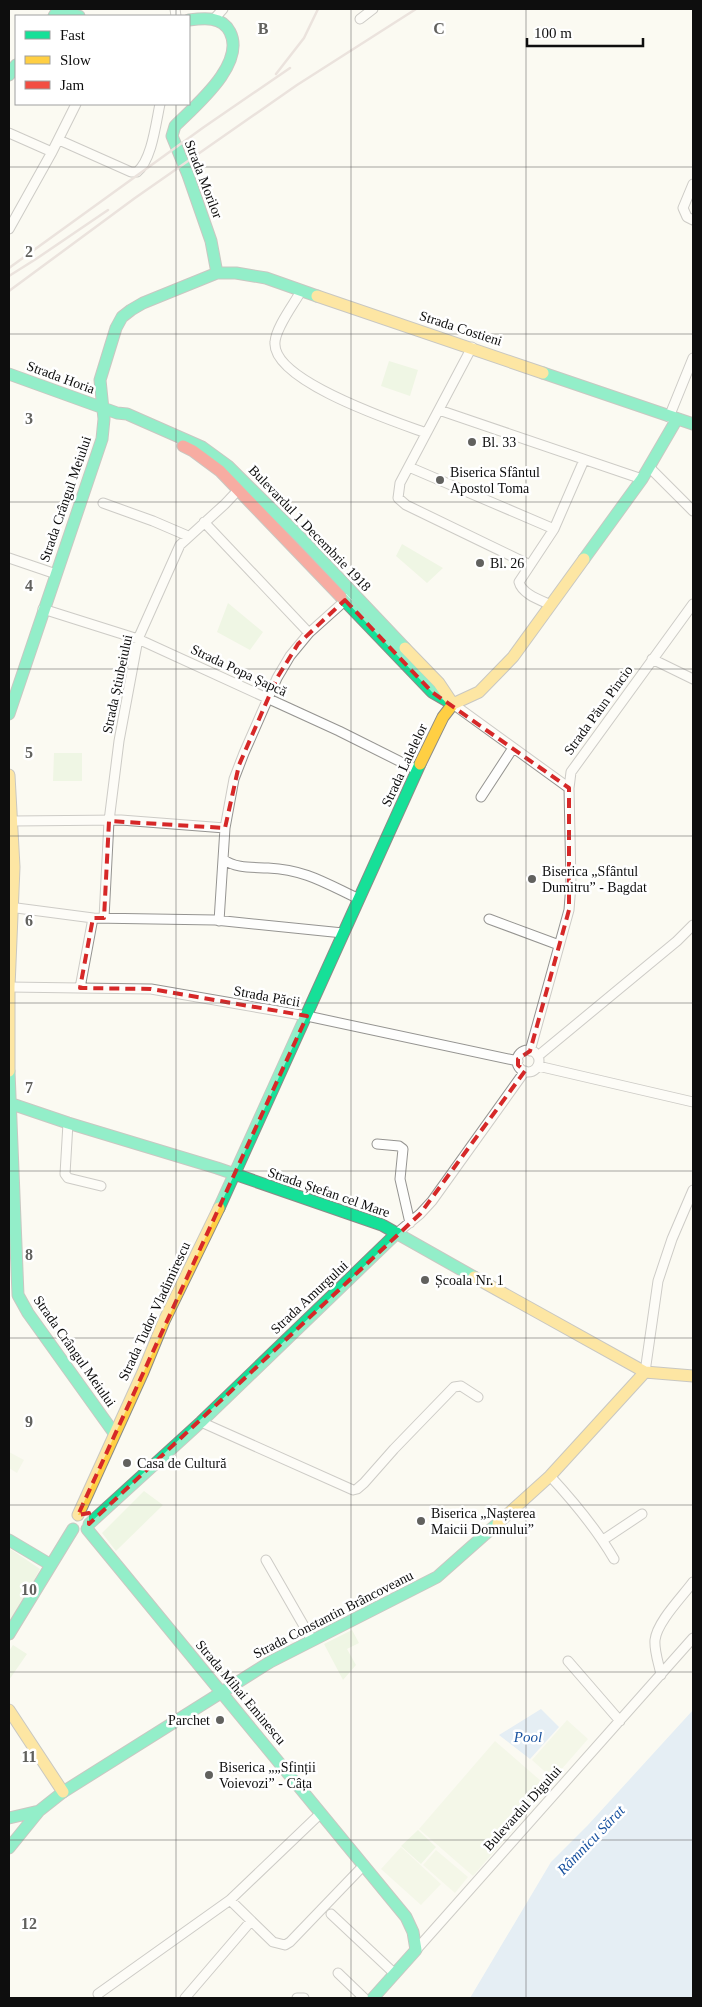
<svg xmlns="http://www.w3.org/2000/svg" width="702" height="2007" viewBox="0 0 702 2007" font-family="Georgia,serif">
	<rect width="100%" height="100%" fill="#fbfaf2"/>
	<path fill="#e1f1d2" d="M389,361L418,370L410,396L381,386Z
		M402,544L443,568L427,583L396,556Z
		M228,603L263,632L250,650L217,632Z
		M54,753H82V781H53Z
		M144,1491L163,1505L116,1551L102,1533Z
		M9,1548L40,1569L9,1628Z
		M352,1630L359,1643L347,1649L356,1665L343,1680L324,1644Z
		M13,1645L27,1654L9,1680V1651Z
		M418,1830L436,1847L421,1864L401,1846Z"/>
	<path fill="#ebf4dc" d="M9,1452L24,1460L17,1473L9,1468Z
		M567,1720L588,1739L553,1779L532,1760Z
		M495,1741L549,1788L473,1876L419,1829Z
		M401,1847L441,1884L421,1905L381,1869Z
		M436,1850L468,1877L455,1893L423,1865Z"/>
	<path fill="#c9dff5" d="M541,1709L559,1727L530,1759L499,1735Z
		M693,1710V1998H470L551,1862L588,1825Z"/>
	<g fill="none" stroke-linecap="round" stroke-linejoin="round">
		<g stroke="#959491" stroke-width="11">
			<path id="street" d="M175,9L176,16
				M214,19L223,9
				M360,19L373,9
				M9,133L52,152
				M59,140L131,172H137C152,160 156,122 160,104
				M693,184L683,208L687,217L693,220
				M9,229L52,152L76,104
				M301,291C294,304 276,327 275,342C271,381 396,422 426,433
				M472,347L400,483L398,498L406,505L530,565
				M439,410L642,479
				M669,417L693,358
				M409,467L554,529
				M649,467L693,511
				M103,503L153,521L188,536
				M204,522L309,633
				M9,558L56,574
				M551,605C540,600 522,594 519,582L554,529L584,460
				M43,609L138,639L339,731L417,770
				M652,659L693,679
				M453,704L569,788
				M481,797L513,748
				M13,821L121,820L225,828
				M223,859C236,869 253,867 268,868C306,870 325,883 359,899
				M9,907L93,918L215,920L343,933
				M104,918L109,821L119,741L138,639L180,545L225,504L242,486
				M489,919L559,945
				M219,921L225,828L234,779L244,753L277,678L290,656L309,633L348,598
				M9,987L151,989L307,1016L518,1061
				M80,988L93,918
				M517 1061a11 11 0 1 1 22 0a11 11 0 1 1-22 0Z
				M530,1051L569,910L571,884L569,788L571,772L693,604
				M538,1056L677,941L693,925
				M538,1066L693,1102
				M68,1123L65,1174L68,1178L101,1186
				M377,1144L399,1146L403,1149L400,1179L410,1223
				M397,1233L420,1214L432,1201L525,1071
				M645,1372L658,1281L672,1239L693,1190
				M201,1422L353,1490L357,1489L364,1483L394,1449L454,1387L461,1386L478,1397
				M550,1476C574,1502 596,1528 614,1559
				M603,1540L642,1514
				M266,1560L312,1640
				M568,1661L620,1721
				M661,1675C659,1664 654,1651 655,1640C657,1622 682,1597 693,1582
				M230,1900L273,1942L285,1945L290,1942L364,1865
				M331,1914L395,1974
				M416,1950L693,1638
				M338,1973L364,1998
				M98,1994L230,1900L321,1813
				M185,1998L251,1921
				M297,1998H304"/>
		</g>
		<g stroke="#8b8b87" stroke-width="13">
			<path id="fast" d="M54,16L57,11L79,16
				M189,20C204,18 222,16 230,32C246,64 196,105 175,126L172,136L188,175L211,241L217,273
				M9,75L16,65
				M543,373L693,424
				M9,374L117,413L127,414L202,447L228,466L299,536L405,648
				M584,559L642,479L677,419
				M341,597L432,692L451,703
				M9,714L102,439L104,419L100,380L116,328L122,317L131,310L143,303L217,273H236L266,278L317,296
				M9,1071L18,1295L28,1313L114,1433
				M9,1103L68,1123L217,1168L382,1225L474,1277
				M219,1208L420,764
				M89,1524L201,1422L397,1233
				M87,1529L406,1917L413,1932L416,1950L373,1998
				M9,1540L51,1565
				M9,1634L73,1529
				M9,1818L39,1811
				M9,1848L39,1811L63,1792L270,1662L437,1577L498,1523"/>
		</g>
		<g stroke="#8b8b87" stroke-width="13">
			<path id="slow" d="M317,296L543,373
				M405,648L439,683L453,704
				M420,764L443,717L453,704L479,692L513,657L584,559
				M9,775L14,867L9,987V1071
				M474,1277L645,1372L693,1376
				M78,1515L143,1372L164,1321L219,1208
				M498,1523L550,1476L645,1372
				M9,1710L63,1792"/>
		</g>
		<g stroke="#8b8b87" stroke-width="13">
			<path id="jam" d="M183,446L193,451L220,471L341,597"/>
		</g>
		<use href="#street" stroke="#fefefd" stroke-width="9"/>
		<use href="#fast" stroke="#16e098" stroke-width="11"/>
		<use href="#slow" stroke="#ffcf43" stroke-width="11"/>
		<use href="#jam" stroke="#f24e42" stroke-width="11"/>
		<path stroke="#d7c7c4" stroke-width="2.5" d="M276,74L304,38L318,9
			M9,268L204,127L290,68
			M9,276L36,259L108,210
			M9,291L135,198L297,85L416,9"/>
	</g>
	<path d="M0 0H702V2007H0ZM345,600L432,692L569,788V910L530,1051L518,1059V1065L525,1071L420,1214L89,1524V1513L78,1515L307,1016L151,989L80,988L93,918H104L109,821L225,828L239,765L277,678L298,644Z" fill="#fbfaf2" fill-opacity=".55" fill-rule="evenodd"/>
	<path fill="none" stroke="#d62828" stroke-width="4" stroke-dasharray="10 6" stroke-linejoin="round" d="M345,600L432,692L569,788V910L530,1051L518,1059V1065L525,1071L420,1214L89,1524V1513L78,1515L307,1016L151,989L80,988L93,918H104L109,821L225,828L239,765L277,678L298,644Z"/>
	<path fill="none" stroke="#61615e" stroke-width="1" stroke-opacity="0.55" d="M176,9V16M351,9V1998M526,9V1998M176,104V1998M9,167H693M9,334H693M9,502H693M9,669H693M9,836H693M9,1003H693M9,1171H693M9,1338H693M9,1505H693M9,1672H693M9,1840H693"/>
	<g fill="#61615e" stroke="#fff" stroke-width="2">
		<circle cx="472" cy="442" r="5"/>
		<circle cx="440" cy="480" r="5"/>
		<circle cx="480" cy="563" r="5"/>
		<circle cx="532" cy="879" r="5"/>
		<circle cx="425" cy="1280" r="5"/>
		<circle cx="127" cy="1463" r="5"/>
		<circle cx="421" cy="1521" r="5"/>
		<circle cx="220" cy="1720" r="5"/>
		<circle cx="209" cy="1775" r="5"/>
	</g>
	<g text-anchor="middle" stroke-width="5" stroke-linejoin="round" paint-order="stroke">
		<g font-size="14" fill="#0e0e0e" stroke="#fff">
			<text transform="translate(204 179) rotate(69)" y="5">Strada Morilor</text>
			<text transform="translate(461 328) rotate(18)" y="5">Strada Costieni</text>
			<text transform="translate(61 377) rotate(20)" y="5">Strada Horia</text>
			<text transform="translate(65 499) rotate(-71)" y="5">Strada Crângul Meiului</text>
			<text transform="translate(310 528) rotate(46)" y="5">Bulevardul 1 Decembrie 1918</text>
			<text transform="translate(239 670) rotate(25)" y="5">Strada Popa Șapcă</text>
			<text transform="translate(117 684) rotate(-78)" y="5">Strada Știubeiului</text>
			<text transform="translate(598 710) rotate(-54)" y="5">Strada Păun Pincio</text>
			<text transform="translate(404 765) rotate(-65)" y="5">Strada Lalelelor</text>
			<text transform="translate(267 996) rotate(10)" y="5">Strada Păcii</text>
			<text transform="translate(329 1192) rotate(19)" y="5">Strada Ștefan cel Mare</text>
			<text transform="translate(309 1297) rotate(-43)" y="5">Strada Amurgului</text>
			<text transform="translate(154 1311) rotate(-65)" y="5">Strada Tudor Vladimirescu</text>
			<text transform="translate(75 1351) rotate(55)" y="5">Strada Crângul Meiului</text>
			<text transform="translate(333 1614) rotate(-27)" y="5">Strada Constantin Brâncoveanu</text>
			<text transform="translate(241 1692) rotate(50)" y="5">Strada Mihai Eminescu</text>
			<text transform="translate(522 1808) rotate(-48)" y="5">Bulevardul Digului</text>
		</g>
		<g font-size="14" fill="#0e0e0e" stroke="#fff" text-anchor="start">
			<text x="482" y="447">Bl. 33</text>
			<text x="450" y="477">Biserica Sfântul<tspan x="450" dy="16">Apostol Toma</tspan></text>
			<text x="490" y="568">Bl. 26</text>
			<text x="542" y="876">Biserica „Sfântul<tspan x="542" dy="16">Dumitru” - Bagdat</tspan></text>
			<text x="435" y="1285">Școala Nr. 1</text>
			<text x="137" y="1468">Casa de Cultură</text>
			<text x="431" y="1518">Biserica „Nașterea<tspan x="431" dy="16">Maicii Domnului”</tspan></text>
			<text x="210" y="1725" text-anchor="end">Parchet</text>
			<text x="219" y="1772">Biserica „„Sfinții<tspan x="219" dy="16">Voievozi” - Câța</tspan></text>
		</g>
		<g font-size="15" font-style="italic" fill="#17519f" stroke="#fff">
			<text x="528" y="1742">Pool</text>
			<text transform="translate(591 1840) rotate(-46)" y="5">Râmnicu Sărat</text>
		</g>
	</g>
	<g font-size="16" text-anchor="middle" font-weight="bold" fill="#61615e" stroke="#fff" stroke-width="5" stroke-linejoin="round" paint-order="stroke">
		<text x="263" y="34">B</text>
		<text x="439" y="34">C</text>
		<text x="29" y="257">2</text>
		<text x="29" y="424">3</text>
		<text x="29" y="591">4</text>
		<text x="29" y="758">5</text>
		<text x="29" y="926">6</text>
		<text x="29" y="1093">7</text>
		<text x="29" y="1260">8</text>
		<text x="29" y="1427">9</text>
		<text x="29" y="1595">10</text>
		<text x="29" y="1762">11</text>
		<text x="29" y="1929">12</text>
	</g>
	<rect width="702" height="2007" fill="none" stroke="#0e0e0e" stroke-width="20"/>
	<rect x="15" y="15" width="175" height="90" fill="#ffffff" stroke="#9f9f9f"/>
	<rect x="25" y="31" width="25" height="8" fill="#16e098" stroke="#9f9f9f"/>
	<text x="60" y="40" font-size="15" fill="#0e0e0e">Fast</text>
	<rect x="25" y="56" width="25" height="8" fill="#ffcf43" stroke="#9f9f9f"/>
	<text x="60" y="65" font-size="15" fill="#0e0e0e">Slow</text>
	<rect x="25" y="81" width="25" height="8" fill="#f24e42" stroke="#9f9f9f"/>
	<text x="60" y="90" font-size="15" fill="#0e0e0e">Jam</text>
	<path d="M527 38v8h116v-8" fill="none" stroke="#0e0e0e" stroke-width="2.5"/>
	<text x="534" y="38" font-size="15" fill="#0e0e0e" stroke="#ffffff" stroke-width="4" paint-order="stroke">100 m</text>
</svg>
